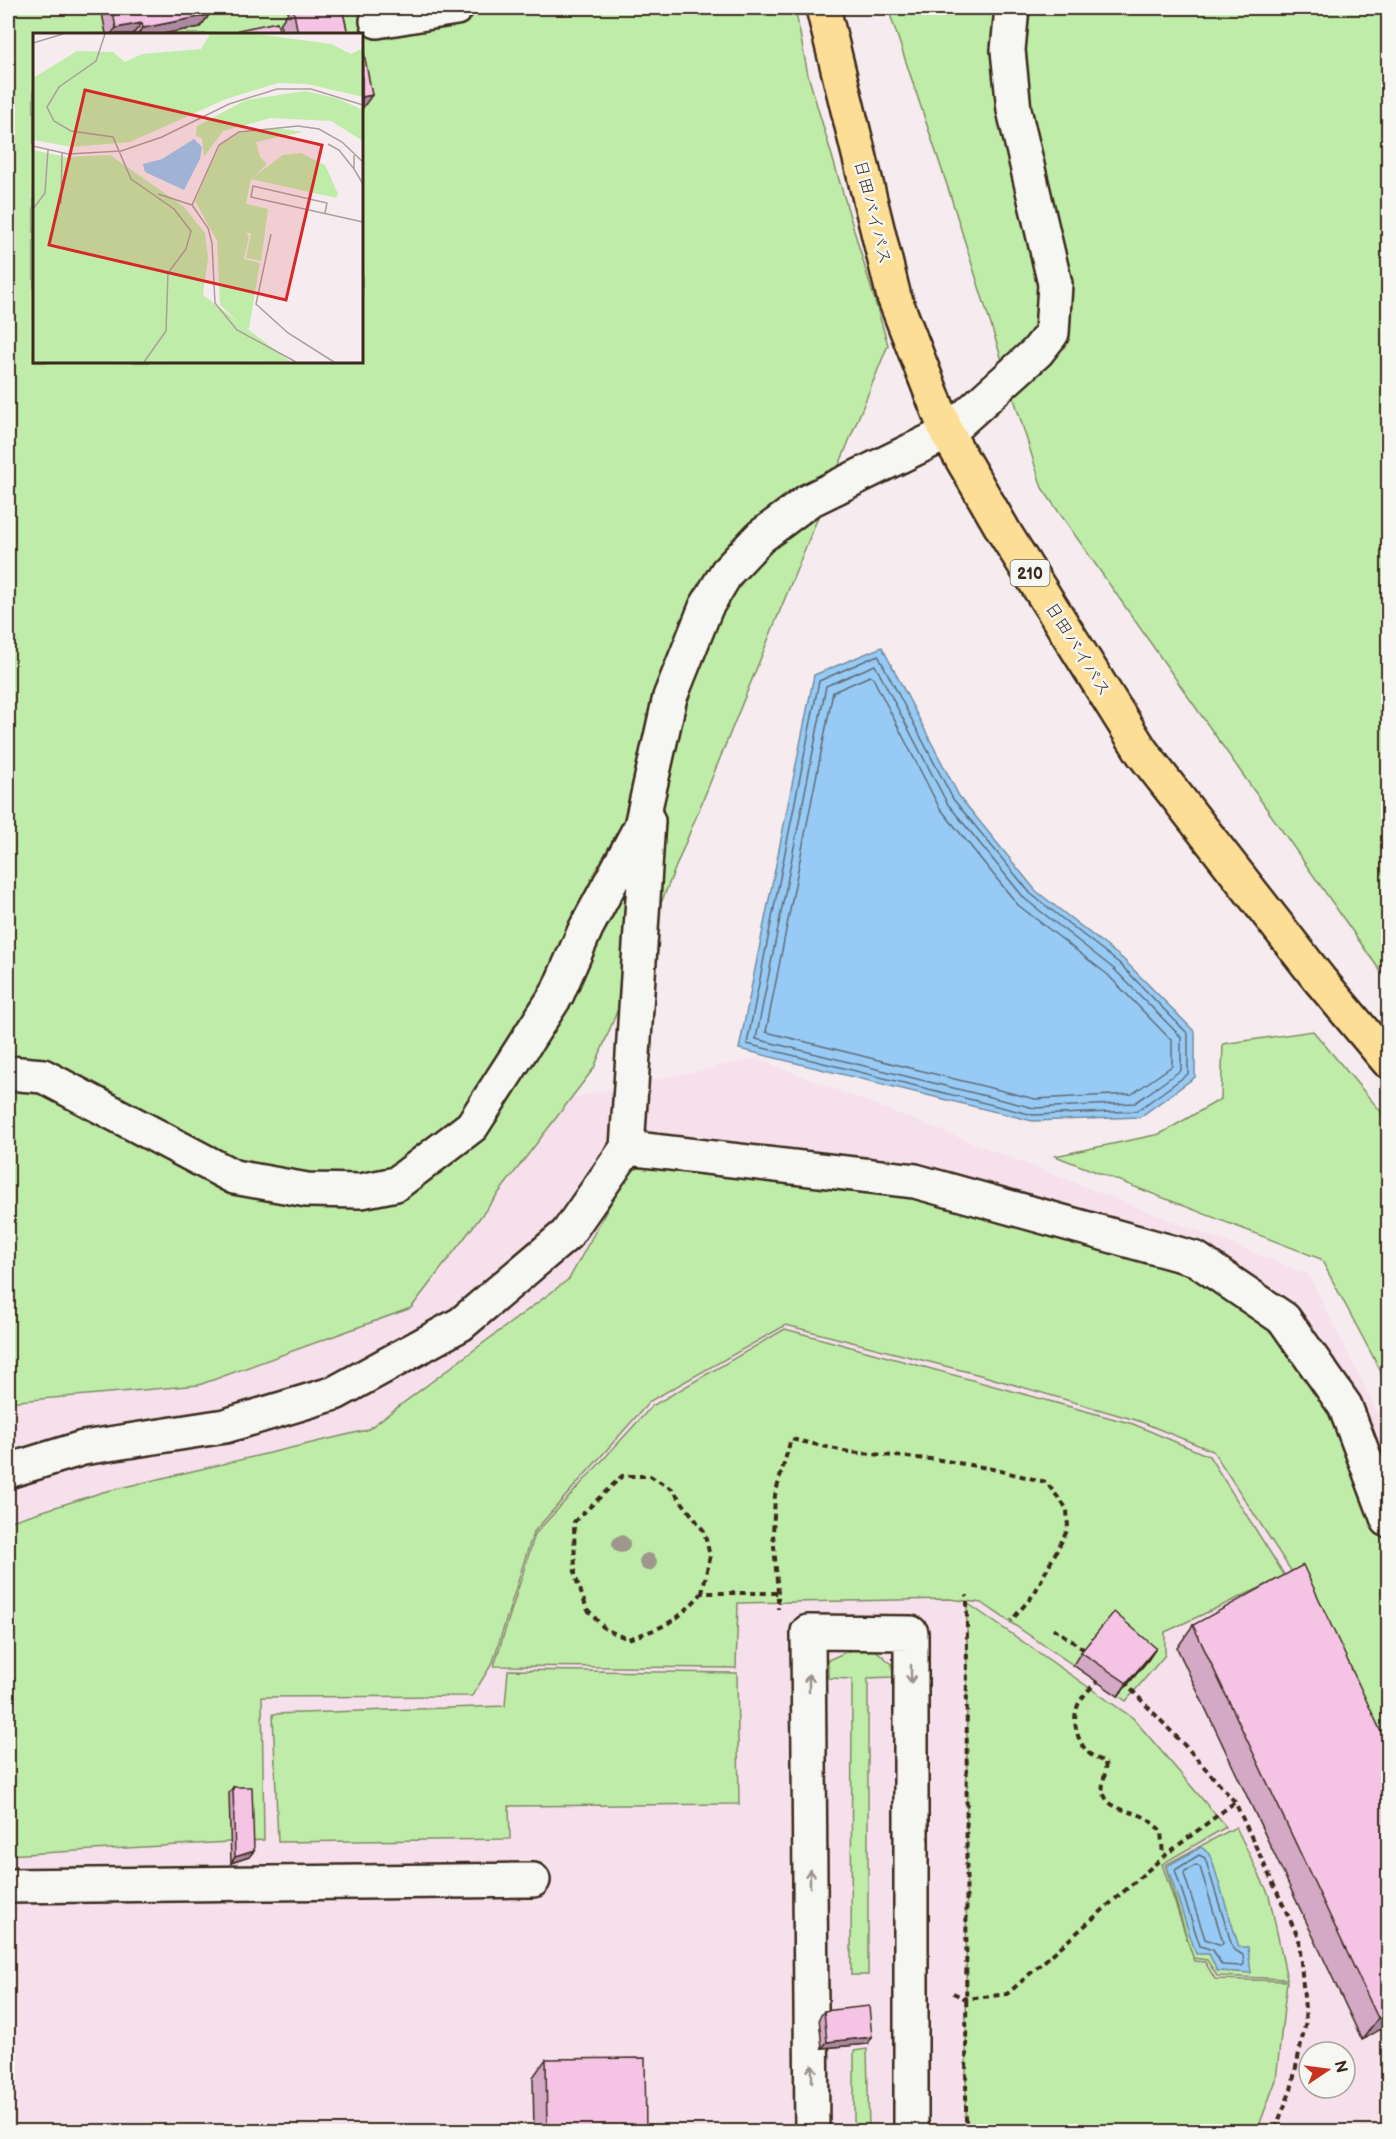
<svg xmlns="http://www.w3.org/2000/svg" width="1396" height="2139" viewBox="0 0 1396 2139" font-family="'Balsamiq Sans','Klee One',sans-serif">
	<rect width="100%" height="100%" fill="#f6ecef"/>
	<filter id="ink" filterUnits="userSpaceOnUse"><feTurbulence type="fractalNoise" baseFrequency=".0167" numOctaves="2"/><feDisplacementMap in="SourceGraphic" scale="12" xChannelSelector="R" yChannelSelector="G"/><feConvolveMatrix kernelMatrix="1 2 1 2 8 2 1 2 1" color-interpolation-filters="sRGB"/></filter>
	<g filter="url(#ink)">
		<path fill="#f6e0ec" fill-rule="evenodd" d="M756,1058L1308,1274L1388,1433V2131L8,2132V1344L91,1201ZM1309,2052H1345V2088H1309Z"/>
		<path fill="#c0eca9" stroke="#7e8b64" stroke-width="1.5" fill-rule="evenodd" d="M8,8H795L808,75L888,345L594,1068L411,1308L199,1385L8,1402ZM34,34H362V362H34Z
			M888,8H1388V982L1042,488L949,191Z
			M1313,1031L1388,1120V1385L1321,1259L1055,1156L1160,1134L1221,1099L1223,1044Z
			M663,1159L911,1192L1192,1270L1275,1326L1340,1414L1388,1545V1778L1292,1572L1213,1451L1139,1421L984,1376L786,1325L650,1401L533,1533L493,1662L472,1696L262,1697L264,1840L8,1855V1522L103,1492L367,1430L569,1279L628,1172Z
			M785,1329L1133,1424L1209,1456L1285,1576L1165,1632V1655L1126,1701L982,1603L949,1599L738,1603L736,1668L494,1666L535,1534L652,1406Z
			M967,1603L1133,1718L1226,1827L1162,1864L1193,1957L1165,1865L1236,1827L1269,1895L1287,1979L1217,1976L1207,1960L1193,1958L1194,1961L1205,1962L1215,1979L1287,1981L1276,2080L1257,2131L966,2132Z
			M853,1649H874L892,1664L893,1677L868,1678V1975H851L852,1679L828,1678V1660Z
			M508,1670L737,1673L739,1804L509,1806L510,1839L278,1842L273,1714L505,1706Z
			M867,2049L869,2131H854V2051Z"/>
		<path fill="#97cbf5" stroke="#728b9f" stroke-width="1.5" d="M882,647L959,796L1036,891L1123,959L1195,1032V1077L1140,1117L1033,1121L739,1049L814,675Z
			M1201,1847L1210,1854L1239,1947H1248L1251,1973L1217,1971L1209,1954H1196L1167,1866Z"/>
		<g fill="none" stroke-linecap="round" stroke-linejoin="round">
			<path stroke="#606a74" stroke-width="1.5" d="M878,655L953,799L1031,894L1119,963L1188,1034V1074L1137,1111L1033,1115L747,1044L819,681Z
				M875,665L947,803L1025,899L1114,969L1181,1037V1070L1135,1103L1034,1108L756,1039L826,686Z
				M870,676L873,678L939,807L1018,905L1108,975L1172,1041V1066L1132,1094L1035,1099L766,1032L833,692Z
				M1199,1855L1205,1858L1233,1949L1243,1955L1244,1964L1242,1966L1222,1965L1213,1950L1200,1946L1175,1870Z
				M1196,1865L1200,1867L1223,1942L1221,1945L1205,1939L1184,1874L1185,1871Z"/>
			<g stroke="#3b2a1e" stroke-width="38">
				<path id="minor" d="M377,21L456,8
					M648,821L627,1148L915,1181L1196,1259L1284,1319L1345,1406L1388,1520
					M8,1073L43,1076L234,1177L307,1190L361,1191L396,1184L472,1126L557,994L586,928L641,826L670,697L706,607L727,572L760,537L808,501L947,433L1037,352L1052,333L1055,284L1014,110L1008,50L1012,8
					M8,1471L83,1448L225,1426L335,1393L461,1324L567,1234L627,1148
					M8,1886L533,1880
					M812,2132L808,1632L911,1633V2132"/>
			</g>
			<g stroke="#3b2a1e" stroke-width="38">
				<path id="highway" d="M823,8L894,297L947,433L1006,535L1142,752L1319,979L1388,1061"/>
			</g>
			<path stroke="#3b2a1e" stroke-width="4" stroke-dasharray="6 4.5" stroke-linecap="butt" d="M702,1593L710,1556L704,1531L672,1489L650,1476H622L574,1522L575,1576L587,1609L605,1629L628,1639C667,1626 675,1623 702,1593H778V1609
				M778,1593L773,1534L775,1495L791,1439L849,1452L940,1460L988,1468L1046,1482L1067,1509L1068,1529L1034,1594L1011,1621
				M1053,1628L1086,1651
				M1099,1679C1092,1687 1082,1696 1078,1705C1072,1719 1076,1737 1085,1749C1090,1756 1098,1759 1105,1762C1107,1773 1101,1784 1103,1791C1107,1811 1133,1810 1146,1818C1152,1822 1157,1827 1161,1831L1163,1856
				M1124,1682L1190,1751L1235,1802L1299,1939L1306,2021L1291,2090L1274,2132
				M953,1993L966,1999L1007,1994L1163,1857L1235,1802
				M966,2132L967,1595"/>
			<use href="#minor" stroke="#f6f6f2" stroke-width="33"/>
			<use href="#highway" stroke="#fdde96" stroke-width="33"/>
		</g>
		<g fill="#9e978b">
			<circle cx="621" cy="1544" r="9"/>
			<circle cx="648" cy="1562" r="9"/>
		</g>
		<path fill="#d3a9c5" stroke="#3b2a1e" stroke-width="1.5" d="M106,8H207L209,15L200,27L162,34H106L102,13Z
			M291,8H342L348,34H282L280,24Z
			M1193,1625L1389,1749V2024L1362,2040L1177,1648Z
			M1156,1648L1148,1660L1118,1696L1073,1665L1081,1652Z
			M233,1787L249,1857L231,1863L229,1793Z
			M824,2011L868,2044L822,2048L819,2018Z
			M546,2059L646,2132H534L533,2077Z"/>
		<path fill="#ac89a0" stroke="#3b2a1e" stroke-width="1.5" d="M209,15L200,27L162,34H138L143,28Z
			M142,23L133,34H111L116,28Z
			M372,95L362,109V97Z
			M1156,1648L1148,1660L1118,1696L1127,1683Z
			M254,1851L249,1857L231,1863L235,1857Z
			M1389,2011V2024L1362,2040L1378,2018Z
			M872,2037L868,2044L822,2048L827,2042Z"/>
		<path fill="#f5c4e5" stroke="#3b2a1e" stroke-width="1.5" d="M112,8H207L209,15L143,28L142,23L116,28Z
			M293,8H342L348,34H298Z
			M277,22L280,34H239L238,30Z
			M362,43L372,95L362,97Z
			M1303,1565L1389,1749V2011L1378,2018L1193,1625Z
			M1114,1612L1156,1648L1127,1683L1081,1652Z
			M233,1787H252L254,1851L235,1857Z
			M869,2006L872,2037L827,2042L824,2011Z
			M645,2058L646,2132H547L546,2059Z
			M1303,2125L1319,2132H1300Z"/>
		<defs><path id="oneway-shaft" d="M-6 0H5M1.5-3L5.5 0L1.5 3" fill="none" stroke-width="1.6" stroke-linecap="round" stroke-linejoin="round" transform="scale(1.5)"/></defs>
		<g stroke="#989088">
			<use href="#oneway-shaft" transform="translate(911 1674) rotate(90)"/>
			<use href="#oneway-shaft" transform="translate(809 1683) rotate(-90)"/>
			<use href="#oneway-shaft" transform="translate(810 1878) rotate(-90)"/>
			<use href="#oneway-shaft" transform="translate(812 2073) rotate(-90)"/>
		</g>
	</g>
	<g text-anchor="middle" stroke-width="5" stroke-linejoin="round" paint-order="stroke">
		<rect fill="#f6f6f2" stroke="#73675e" stroke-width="1.5" x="1010.5" y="560" width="39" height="26" rx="4.5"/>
		<g font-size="16" font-weight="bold" fill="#3b2a1e">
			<text x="1030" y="579">210</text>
		</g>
		<g font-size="18" fill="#3b2a1e" stroke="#f6f6f2">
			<text transform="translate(873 212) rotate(76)" y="6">日田バイパス</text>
			<text transform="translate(1078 649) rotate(58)" y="6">日田バイパス</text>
		</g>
	</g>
	<g transform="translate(33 33)">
		<rect width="330" height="330" fill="#f6ecef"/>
		<path d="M177,1H223L298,11L318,21L330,15V64L274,51L245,50L193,66L97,109L39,114L0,107V45L44,18L80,19L92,29L109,21L168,16ZM272,58L303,65L330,77V108L298,88L238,85L190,98L171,124L169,105L163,103L164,93L213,67ZM243,95L270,99L223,109L227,124L234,131L219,145L250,122L268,120L292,132L305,161L303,165L218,146L213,171L235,176L228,228L213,225L218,200H213L216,203L211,226L227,230L216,295H212L187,272L184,208L162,168L187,112L207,100ZM0,117L33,124L77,122L150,173L172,200L175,225L170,262L258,329H0Z" fill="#c0eca9"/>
		<path d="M161,106L169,114L167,126L151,157L112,139L110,131L129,126Z" fill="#97cbf5"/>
		<path fill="none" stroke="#ab9e9b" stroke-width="1.5" d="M72,1L63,28L26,54L14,74L21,88L38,98L80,104L98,146L141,176L158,198L153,216L135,240L133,298L111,329M0,10L30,1M295,111L306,117L321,136M0,113L35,121L88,118L129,104L196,71L244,56H278L330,72M321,122V136L330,151M125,161L159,172L186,112L206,99L265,93L286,96L309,109L330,129M28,171L29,120M159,172L175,195L179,210L182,270L204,297L263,329M0,176L12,160L15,117M292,180L294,170L220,153L218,164L330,189M238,201L223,271L255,300L301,329"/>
		<path fill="#d62828" fill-opacity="0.15" stroke="#d62828" stroke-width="3" d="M52,57L289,112L253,267L16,212Z"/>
		<rect width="330" height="330" fill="none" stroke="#3b2a1e" stroke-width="3"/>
	</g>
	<rect width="1396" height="2139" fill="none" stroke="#f6f6f2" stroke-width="30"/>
	<rect x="15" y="15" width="1366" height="2109" fill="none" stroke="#3b2a1e" stroke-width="2" filter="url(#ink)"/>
	<g transform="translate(1327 2070) rotate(77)"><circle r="28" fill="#f6f6f2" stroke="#aba49d" stroke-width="1.5"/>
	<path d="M0-4.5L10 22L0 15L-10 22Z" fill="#c8321e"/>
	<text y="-9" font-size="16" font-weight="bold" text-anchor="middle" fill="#3b2a1e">N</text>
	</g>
</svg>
